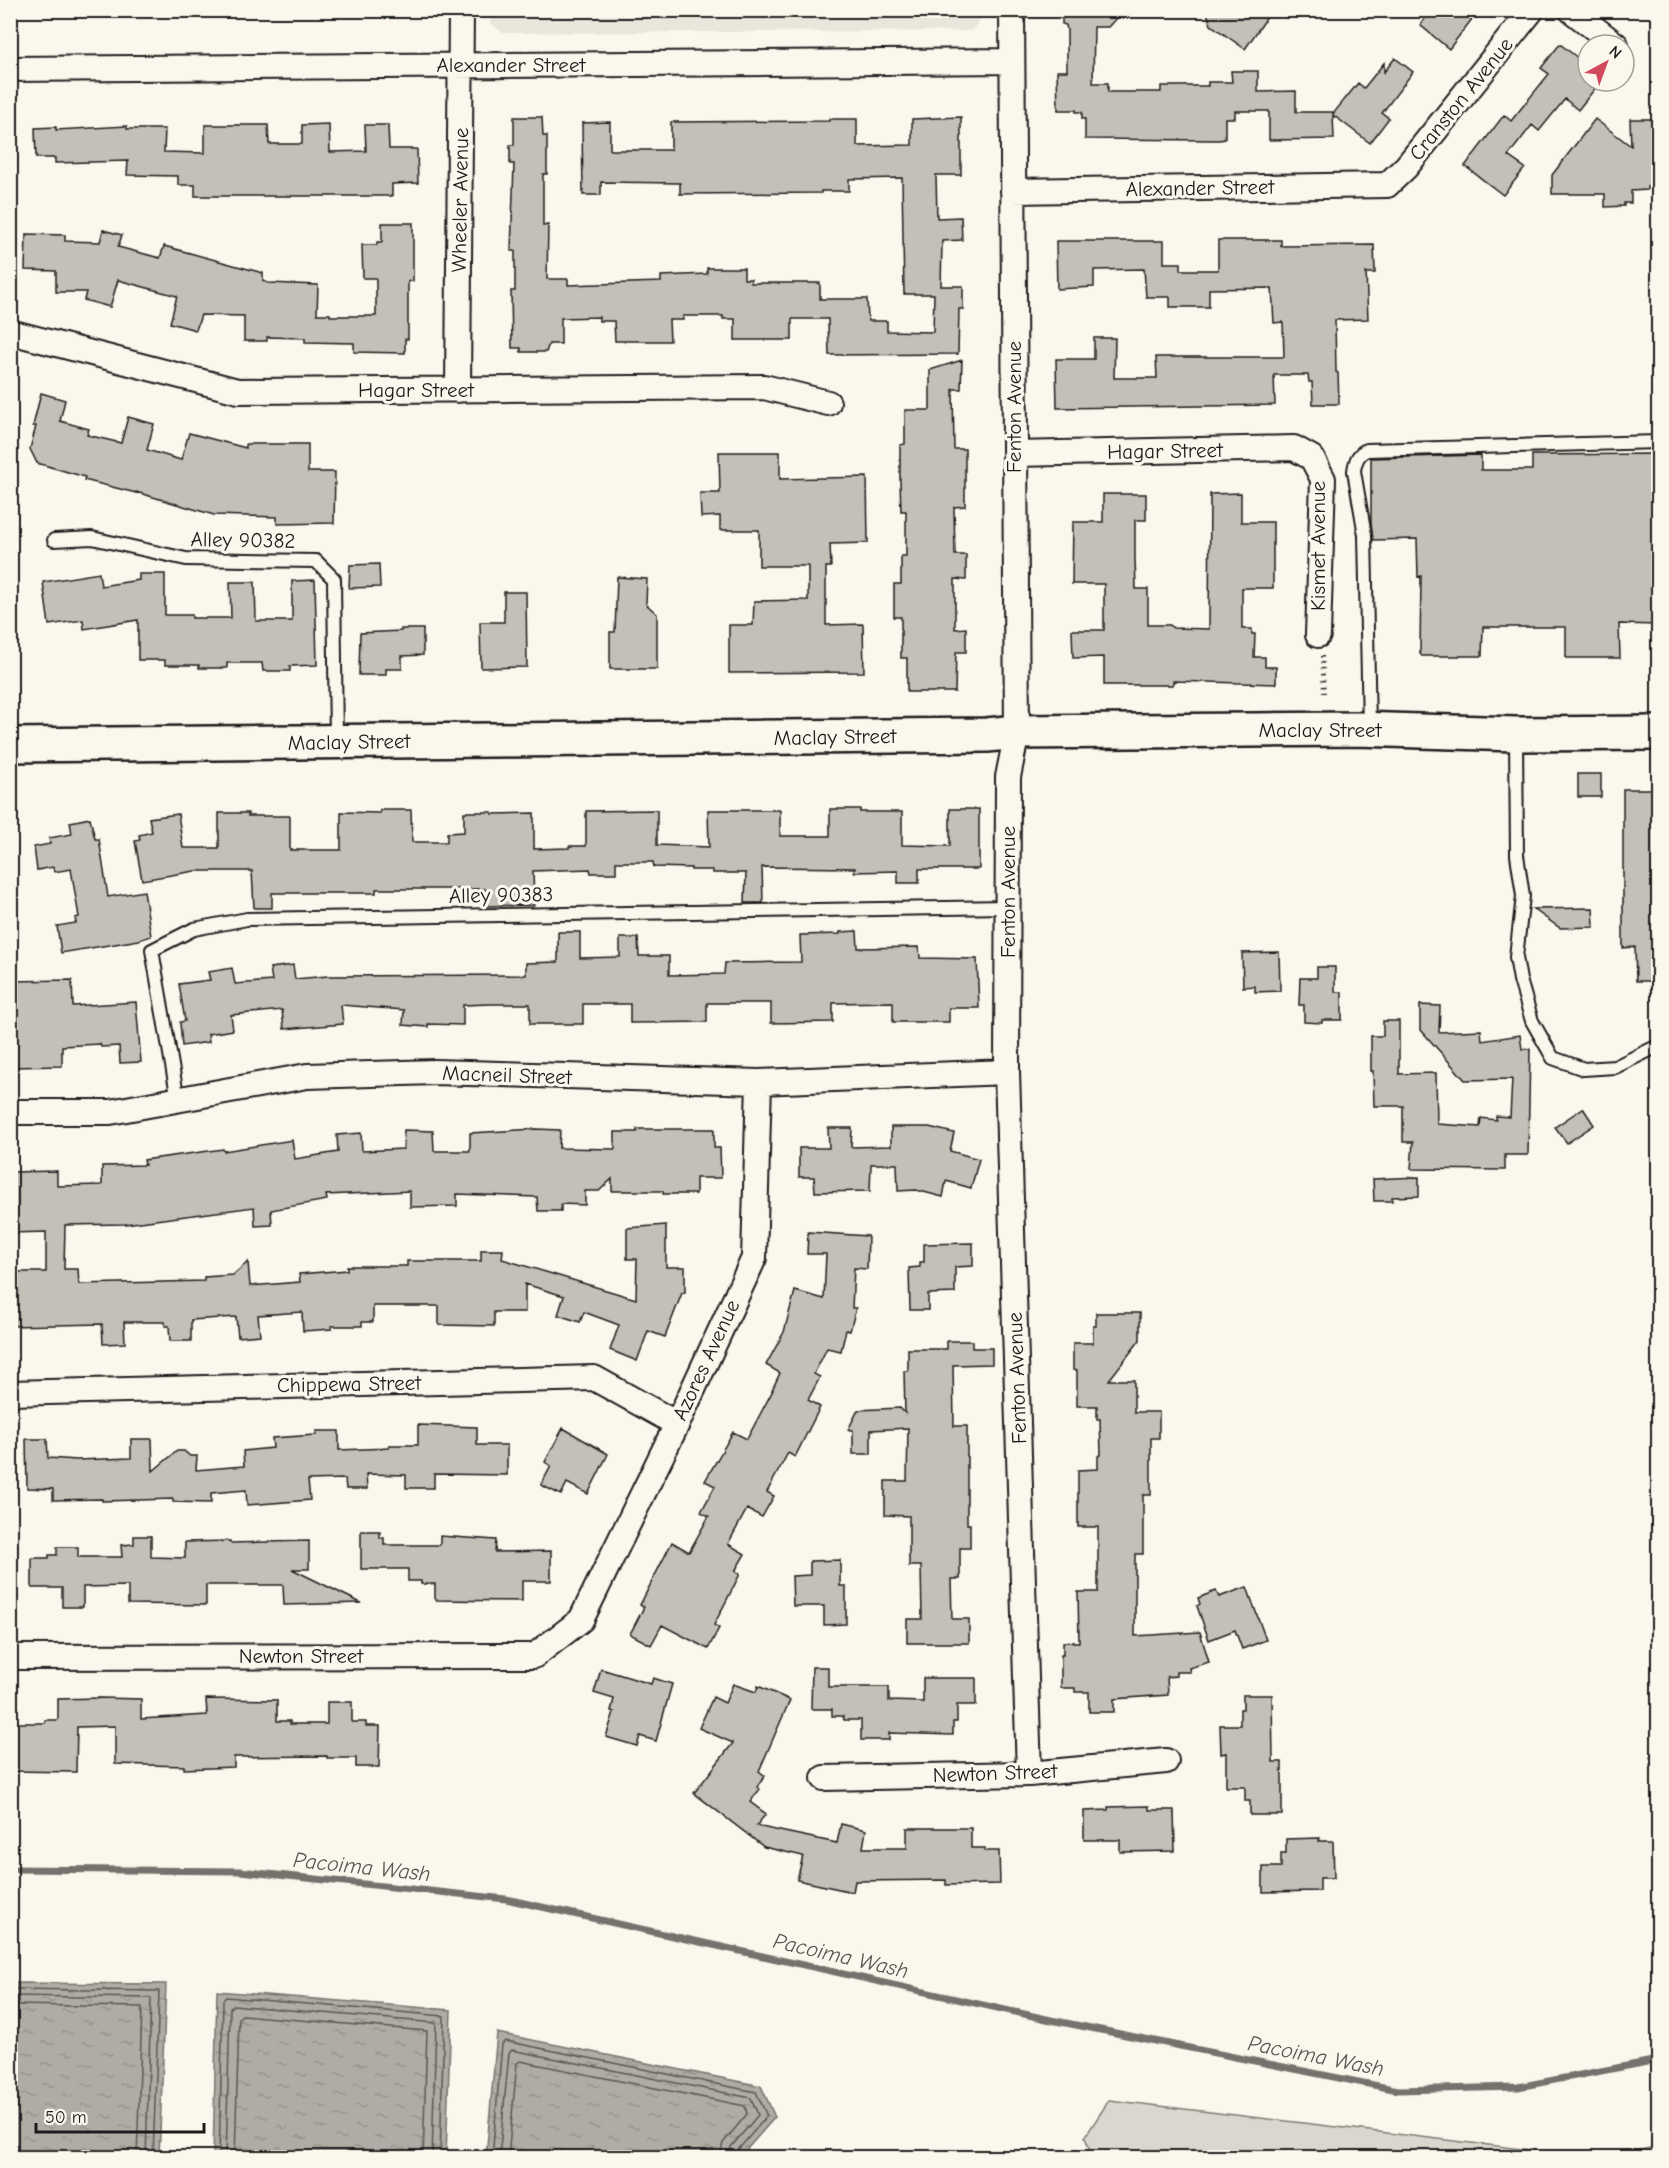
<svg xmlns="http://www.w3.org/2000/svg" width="1669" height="2168" viewBox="0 0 1669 2168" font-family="'Comic Neue',sans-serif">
	<defs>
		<pattern id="water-ripples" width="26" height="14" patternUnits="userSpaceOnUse" patternTransform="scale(1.5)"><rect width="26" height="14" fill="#afaca5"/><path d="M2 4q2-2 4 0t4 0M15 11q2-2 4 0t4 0" fill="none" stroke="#96938d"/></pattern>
	</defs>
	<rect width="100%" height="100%" fill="#fbf7ec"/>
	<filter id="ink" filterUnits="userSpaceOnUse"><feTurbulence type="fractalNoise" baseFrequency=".0167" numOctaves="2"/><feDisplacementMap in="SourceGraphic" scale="12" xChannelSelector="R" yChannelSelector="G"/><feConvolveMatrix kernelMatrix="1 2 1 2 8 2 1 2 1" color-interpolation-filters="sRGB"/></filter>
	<g filter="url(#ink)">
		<path fill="#eae6dc" d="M982,11V18L971,31L503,33L490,23V10Z"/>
		<path fill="#dad7ce" stroke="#7b7a75" stroke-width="1.5" d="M1109,2100L1590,2157H1092L1085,2137Z
			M1658,2146V2157H1612Z"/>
		<path fill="url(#water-ripples)" stroke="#74726e" stroke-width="1.5" d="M11,1983L166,1984L159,2157H11Z
			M217,1991L451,2010L446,2157H213Z
			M497,2033L761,2086L775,2117L740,2157H486Z"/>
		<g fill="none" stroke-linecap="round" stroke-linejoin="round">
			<path stroke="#575653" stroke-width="1.5" d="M10,1989L159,1991L153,2158
				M10,1996L151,1998L146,2158
				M10,2005L142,2007L137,2158
				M219,2158L223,2000L226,1997L444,2016L440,2158
				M226,2158L230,2008L233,2005L436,2023L432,2158
				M235,2158L239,2018L242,2015L427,2031L423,2158
				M492,2158L502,2044L505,2041L756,2092L767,2116L737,2151L736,2158
				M499,2158L509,2053L512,2050L751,2098L758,2115L731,2147L728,2158
				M508,2158L517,2063L520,2061L745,2106L747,2114L723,2143L719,2158"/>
			<path stroke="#74726e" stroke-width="7" d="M10,1869L240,1871L506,1899L1051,2020L1398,2090L1518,2087L1658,2060"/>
		</g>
		<path fill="#c3c0b8" stroke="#1c1c1c" stroke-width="1.5" d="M1062,10H1124L1108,27H1094L1093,83H1108V92H1161V86H1208V82H1232L1231,71H1258V92L1296,91V112H1333V114L1358,83L1364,88L1384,63V72L1395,58L1413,72L1382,113L1389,118L1370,143L1333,115L1334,139L1269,140V111H1235V118H1225V139L1219,140L1085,139V119H1082V112H1076V110H1058L1057,71H1067V30L1066,25L1062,24Z
			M1206,10H1272L1245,49L1211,25Z
			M1431,10H1479L1449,49L1420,25Z
			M1560,44L1588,66V81H1601L1578,110L1565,99L1539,131L1532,125L1508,156L1525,168L1503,195L1465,166L1504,115L1511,121L1549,74L1541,68Z
			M514,117H542L543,136H547V174H543V226L548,225L547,279H568V285L661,282V276L707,274V268H744V279H751V283H820V299H867L868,321H887V331L933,332L934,294H904L902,178L849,179V191H821V193L680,194V183L601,182V195H583L582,123L610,122V150H671V122L829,121V119H857V146L912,145V119L961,117V175H936L937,218L961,217L962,240L942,241L941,286H963V309H959L958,354L829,355L828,319H792V340H735V319H723V316H683V320H669L670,341H615L614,321H599V317L561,318V344H549L546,352H521V348H512L511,291H515V251H511L514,164H510V145H514Z
			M1595,119L1631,146L1630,119H1659V186H1647V190L1631,191V203H1624V206L1605,207V194H1552V175Z
			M329,124L330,152L366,151L365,125H388L389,149H417L418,183L392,184V196H195V185H178V176L127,175L128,161L55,163V158H36L35,128L56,127V130L127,126V129H165L164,152L205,153V125H268L269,144H302V125Z
			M382,223H413V281H408V339H405V353L354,352V343L305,342V338L267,337V341H244V316L201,315L196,330L170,323L177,296L118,280L110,307L84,300L86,292H56V271L25,270L26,234L65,235V241L100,242L103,230L122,235L118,247L160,258L164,246L263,273V281L268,283L318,285L317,314H330V316H376V278H363L362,245H377V242H382Z
			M1218,240H1281V246L1374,245L1375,273H1366L1368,319L1335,320L1336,372L1338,373L1339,404H1313L1312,382H1309L1308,375H1274L1275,405L1057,408L1056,359H1094V338H1115L1114,378H1157L1156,357H1284L1283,322L1274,323L1272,288L1209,289V307H1170V297H1146L1144,269L1094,270V287L1057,289L1056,241H1164V263H1181V270H1218Z
			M962,360L961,389H953L954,449H965V506L954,507L955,555H966V580L955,579V629L966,628V652H956L955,692H907V658H901V617H894V584H901V556H906V511H901L900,482V445L905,444V410H930V370Z
			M41,393L65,400L60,421L89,429L87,435L121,443L128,417L154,424L147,450L181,460L189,433L246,448V444H308V472H335L334,523L277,524V517L214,515L136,492V493L84,480L85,477L37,463L30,449L36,426H33Z
			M719,452H780V479L867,477L868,543L830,544L831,567H826V625L863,624L864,672L729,673V625H753L754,601L808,600V566H759V530H720V516L701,517L700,493H720Z
			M1656,454L1651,470L1659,469V625L1619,624L1620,658H1566V627H1483L1482,656H1422L1420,654L1421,576L1418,577L1417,539L1373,540L1371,522V458L1481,455V470H1532V455Z
			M1241,493V522H1273V588H1242V629H1252V634H1255L1254,657H1265V667H1276V684L1173,681V685H1104V657L1073,658L1072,630H1104V584H1072L1073,522H1103V494H1146V520H1135V558L1136,589H1148V625H1170L1173,628L1209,629L1210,494Z
			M379,564L380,587L349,588L350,565Z
			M99,573L101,586L139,580V574H165V615H192V618H231L230,582H255L256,621H292V581L315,580L317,665L290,666V671H263L262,663H227V668H199V665H165V660H138V620L84,629L83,620L49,625L43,582Z
			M617,577L647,579L646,604L657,614V669H610V632H615Z
			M504,592H526L527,667L481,668L480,622H504Z
			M401,629H423V655L402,656V669H386V675H359L360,633L401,631Z
			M1578,774H1601V797H1578Z
			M1623,789H1659V981H1636L1635,947L1623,948Z
			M830,809H860V812H902V845L950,846V809H979V869H919V883H898V871L854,872L855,868L762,867L763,903H745L746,873H713V870H691V868L654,867L653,862H616V873H591L590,869L533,871L534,905L485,906V889H376V893H272V908H254L252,871H195L142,880L135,841L140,840L139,835L152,832L149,818L178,814L183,848H219V813H248V816H290V850H341V812L380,813V810H411L412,842H447V833L464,832V812H492V814L534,813V849L569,848V846H586V811L657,810V845L709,847L708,810H780V836H830Z
			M90,818L95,839H99L108,897L144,891L151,936L139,940L61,953L57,926L76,923L75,918L79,917L71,869L54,872L53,867L37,870L34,847L50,844L49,838L72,834L70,822Z
			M1593,908L1594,927L1560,928L1533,909Z
			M857,931L858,948L919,947L920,958L977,959L979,1008H949V1022H893V1002L833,1003V1022L771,1023V1003H707V1022L630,1023V1004H583V1024H530V1004H490L463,1005V1025L428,1024V1027L403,1025L404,1010L341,1005L343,1024L284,1029L282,1010L231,1015L233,1030L208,1034L209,1042L182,1046L180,1022L185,1021L179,984L210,980L208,972L232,968L235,984L272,981L270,968L293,965L295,979L328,976L526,975V963L558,962V932H580V958L620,957V938H638L639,956H669V975L724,974L725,963L801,962L800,935L840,934V932Z
			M1279,952L1280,991L1255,992V986L1243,987L1242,953Z
			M1317,967H1335V992H1342V1020H1322V1023L1304,1022V1005H1299L1300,978H1317Z
			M72,980L73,1006L136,1002L141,1062L120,1063L119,1046L101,1047L100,1044L62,1046V1066L10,1067V981Z
			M1420,1005L1440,1006L1439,1032L1481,1030L1482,1041L1520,1035L1522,1049H1530L1528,1155H1505V1170L1411,1169L1413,1142H1403V1106H1374L1373,1071H1371V1036H1383V1021H1399V1074L1436,1073L1437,1124L1480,1127L1481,1118L1496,1120V1116L1510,1117L1512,1079L1465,1080L1420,1029Z
			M1583,1108L1594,1125L1567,1143L1555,1127Z
			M891,1127H929L954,1133L950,1151L979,1159L971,1188L946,1181L943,1197L916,1190L898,1191L897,1164H871L870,1191L815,1192L814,1177H799V1148H829L828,1128H852L851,1147L891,1146Z
			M536,1129L560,1130L559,1148L615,1149V1132H637V1129H714V1148H720L721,1178H696V1194H663V1191H612V1179L599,1191H585V1205L561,1204V1211H538L537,1197L457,1194V1206L410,1207V1191L326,1195L327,1200L271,1210L272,1225L255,1226L254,1207L125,1224L65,1225L64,1269H78L79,1284L204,1281V1277L233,1275L248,1262L250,1286L300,1282L299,1274L347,1270V1266H407V1261H481V1250H503L502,1259L636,1299L637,1259H627V1228L666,1225V1267H685V1292L682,1293L665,1337L648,1331L637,1361L610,1350L619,1325L584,1312L580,1322L558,1315L564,1296L525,1284V1312H494V1326L439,1325V1306H373V1322H362V1326H331L332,1329L303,1331L302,1312L258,1315L260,1335L238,1337L236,1317L191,1320V1341H170L169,1326H165V1322H124L125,1343L103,1344L102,1324L10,1326V1272H46V1232L10,1233V1172L57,1171V1186L102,1185V1166L145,1165L144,1160L223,1149L224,1151L292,1140L295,1159L338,1152L337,1135L361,1133L362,1151L403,1149L404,1130L433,1131L434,1151H470V1133Z
			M1419,1177V1196L1392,1197V1201H1374L1373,1179Z
			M808,1232L868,1236L867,1269L854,1268L852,1308H856L850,1331L846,1330L841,1351L827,1348L814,1374L820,1377L808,1400L820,1407L795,1457L788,1453L767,1492L774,1496L762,1517L747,1509L728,1544L745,1554L735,1571L740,1574L714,1625L719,1628L708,1649L662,1625L651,1645L630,1634L644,1607L640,1605L672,1542L689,1552L709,1516L701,1512L715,1486L705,1481L733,1432L747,1439L773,1390H772L780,1373L766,1365L784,1332L795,1291L824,1299L826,1254H807Z
			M973,1243V1266L955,1267V1293L928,1294V1310H910L909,1268L920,1267V1262H924V1244Z
			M1096,1313H1140V1340L1109,1380H1134V1412H1159V1438H1151V1495H1143V1554H1135V1636L1200,1632L1209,1662L1189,1668L1190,1672H1176V1676L1167,1677L1168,1695L1114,1699V1712H1089V1692H1075V1688H1061V1655H1063V1642H1079L1078,1592H1098V1527H1078V1470L1098,1469V1456L1101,1455L1100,1419H1097V1406H1077V1370H1073V1343H1093V1326H1096Z
			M947,1341H972V1348H992V1364L953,1365L954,1426H967V1524H970V1548H960V1579H951L952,1619H969V1643H907V1619H922L921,1566H909V1516L885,1515V1481H907L908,1428L871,1430V1454H853V1430H848L858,1410L900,1408L905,1413L904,1371H908V1349H947Z
			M418,1425L477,1427V1445H507V1475L434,1474V1488H406V1475L366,1474L367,1489H346L345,1479L308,1480L310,1500L247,1505L246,1490L211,1493V1503L173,1502V1499L102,1501V1499L53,1500V1489L27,1488L26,1439H47L48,1458L77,1460L131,1458V1439H152L153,1471L177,1451H184L190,1456H197L196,1470L244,1466L243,1451L273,1448L272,1438L316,1435V1431H339V1450L389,1448V1445H418Z
			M563,1428L608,1454L588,1494L567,1483L561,1495L541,1485L551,1466L545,1462Z
			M361,1531H380V1538H384V1545H440V1536L496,1540L495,1552L551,1551V1581H522V1601L435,1600V1584H421V1581H408V1569H361Z
			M134,1536H151V1557L185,1558V1542L230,1541V1543L309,1541V1569H292L361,1603L284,1605L283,1585H206V1605L128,1604V1586L83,1587V1607H62V1588H32V1558H49V1555H57V1547H78V1557H122L121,1545L134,1544Z
			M840,1560V1586H846V1624L824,1625V1606H793L792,1576L810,1575V1561Z
			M1247,1587L1266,1640L1242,1649L1235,1630L1209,1640L1197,1606L1200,1604L1198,1598L1216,1591L1219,1597Z
			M812,1667H828V1687H889V1701L923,1702V1678H976V1705H957V1722H953V1735L889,1733V1740H861V1720H844L843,1716H832V1709H811Z
			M601,1669L651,1684L653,1678L672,1684L656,1741L640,1736L637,1746L606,1737L614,1712L611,1711L614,1699L594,1693Z
			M733,1684L756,1692L758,1686L790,1700L759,1771L765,1776L757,1787L760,1789L750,1802L766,1814L756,1826L837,1843L841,1824L866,1830L863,1848H907V1828H971V1848H985V1851H999L1000,1884L946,1885V1880L855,1881L853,1892L797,1880L803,1856L764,1847L694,1793L733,1743L699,1728L713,1697L725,1703Z
			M1243,1695H1272L1273,1762H1282V1815H1250V1801H1245V1787H1226V1753L1221,1754L1220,1725H1240V1709H1243Z
			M100,1698L141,1699V1719L207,1715L206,1699L277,1700V1721H290V1724H327V1702H352V1722H366V1726H380L379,1767H356V1758H327V1756L234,1757V1767L184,1769V1766L115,1764V1726L77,1727L76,1772L10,1771V1723H45V1720H58V1699Z
			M1149,1806V1810H1174L1175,1851L1120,1852V1840H1084V1811L1108,1810V1807Z
			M1320,1838L1319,1841H1333L1334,1878H1320V1891L1263,1892V1867H1281V1853H1286V1839Z"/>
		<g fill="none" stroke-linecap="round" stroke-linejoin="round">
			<g stroke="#1c1c1c" stroke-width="16">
				<path id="lane" d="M54,540L92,538L186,559L316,561L334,579L336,741
					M1369,727L1365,535L1354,471C1355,461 1358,453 1367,450L1658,442
					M1516,736L1517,855L1523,896L1516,957L1520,980L1532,1021L1553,1058L1584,1069L1615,1067L1658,1046
					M178,1100L152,950L194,929L247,919L1008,907"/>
			</g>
			<g stroke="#1c1c1c" stroke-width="28">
				<path id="street" d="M1012,10L1017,732L1008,777L1007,1072L1029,1774
					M1571,10L1616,45
					M10,69L1012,61
					M1013,191L1387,185L1406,167L1532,10
					M10,332L238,391L764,387L828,403
					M458,390L461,10
					M1015,454L1294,448L1312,458L1323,479L1318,635
					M10,1112H110L307,1076L435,1072L759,1082L1007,1072
					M10,1393L594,1378L677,1424
					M10,1657L534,1656L581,1620L677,1424L754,1258L759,1082
					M824,1778L1029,1774L1166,1761"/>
			</g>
			<g stroke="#1c1c1c" stroke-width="38">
				<path id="secondary" d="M10,745L987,735L1017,732L1357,729L1516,734L1658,733"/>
			</g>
			<path stroke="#1c1c1c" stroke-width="4" stroke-dasharray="1.5 4.5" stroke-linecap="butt" d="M1322,656L1324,693"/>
			<use href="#lane" stroke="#fbf7ec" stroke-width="12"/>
			<use href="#street" stroke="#fbf7ec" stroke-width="24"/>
			<use href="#secondary" stroke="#fbf7ec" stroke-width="33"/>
		</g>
	</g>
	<g text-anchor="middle" stroke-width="6" stroke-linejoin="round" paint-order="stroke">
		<g font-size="21" fill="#1c1c1c" stroke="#fbf7ec">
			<text x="511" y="72">Alexander Street</text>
			<text transform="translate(1461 99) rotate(-51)" y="7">Cranston Avenue</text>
			<text transform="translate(1200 188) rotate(-1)" y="7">Alexander Street</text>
			<text transform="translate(460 200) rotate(-89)" y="7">Wheeler Avenue</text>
			<text x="416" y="397">Hagar Street</text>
			<text transform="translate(1014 407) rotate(-90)" y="7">Fenton Avenue</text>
			<text transform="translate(1165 451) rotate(-1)" y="7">Hagar Street</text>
			<text transform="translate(243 540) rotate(1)" y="7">Alley 90382</text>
			<text transform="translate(1318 546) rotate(-90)" y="7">Kismet Avenue</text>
			<text x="1320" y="737">Maclay Street</text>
			<text transform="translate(835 737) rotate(-1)" y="7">Maclay Street</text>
			<text transform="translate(349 742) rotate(-1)" y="7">Maclay Street</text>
			<text transform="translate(1008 892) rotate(-90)" y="7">Fenton Avenue</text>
			<text transform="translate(501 895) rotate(-1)" y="7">Alley 90383</text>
			<text transform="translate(507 1075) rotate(2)" y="7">Macneil Street</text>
			<text transform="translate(706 1360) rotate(-65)" y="7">Azores Avenue</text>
			<text transform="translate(1017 1378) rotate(-92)" y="7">Fenton Avenue</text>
			<text transform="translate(349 1384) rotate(-1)" y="7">Chippewa Street</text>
			<text x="301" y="1663">Newton Street</text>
			<text transform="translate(995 1773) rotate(-2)" y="7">Newton Street</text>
		</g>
		<g font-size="22" font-style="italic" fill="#575653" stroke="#fbf7ec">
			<text transform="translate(362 1866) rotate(6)" y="8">Pacoima Wash</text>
			<text transform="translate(841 1955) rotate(13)" y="8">Pacoima Wash</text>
			<text transform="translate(1316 2055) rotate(11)" y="8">Pacoima Wash</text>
		</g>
	</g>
	<rect width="1669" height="2168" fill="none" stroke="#fbf7ec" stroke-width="36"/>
	<rect x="18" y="18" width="1633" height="2132" fill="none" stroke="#1c1c1c" stroke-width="2" filter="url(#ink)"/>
	<g transform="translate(1606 63) rotate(41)"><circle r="28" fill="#fbf7ec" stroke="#a29f99" stroke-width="1.5"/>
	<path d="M0-4.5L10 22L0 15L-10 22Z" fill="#d1495b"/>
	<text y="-9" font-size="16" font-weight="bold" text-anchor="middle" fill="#1c1c1c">N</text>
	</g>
	<path d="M36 2123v9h168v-9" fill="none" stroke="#1c1c1c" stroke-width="3"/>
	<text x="45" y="2123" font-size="18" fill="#1c1c1c" stroke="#fbf7ec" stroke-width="4.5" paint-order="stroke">50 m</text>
</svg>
